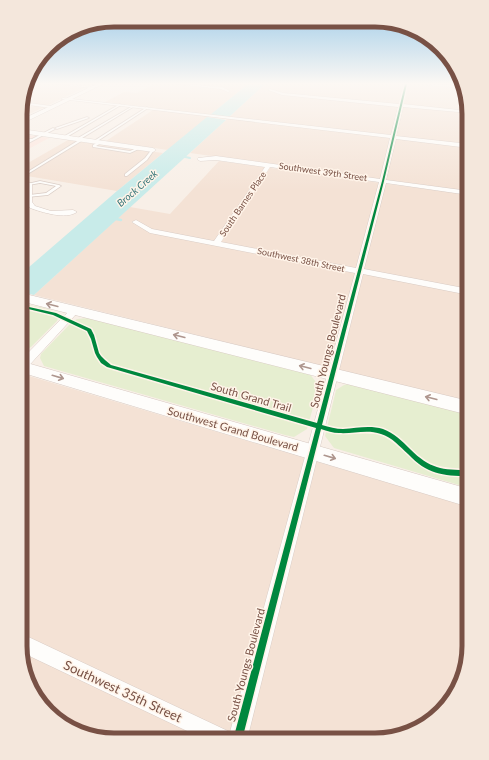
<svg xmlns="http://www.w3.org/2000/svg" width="489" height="760" viewBox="0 0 489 760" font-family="Lato,sans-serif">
	<rect width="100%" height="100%" fill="#f8efe7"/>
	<path fill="#f4e2d5" d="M26,84H93L21,118V102Z
		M154,84H248L168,150L106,141L156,108L105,102L124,92L137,93Z
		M265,84H463L469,114V191L190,153Z
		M68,140L163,153L117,191L21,175V167Z
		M219,161L469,195V402L34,295L130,207L170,214Z
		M29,376L469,507V652L450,703L411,733L375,740L102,739L57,720L27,682L20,646V380Z"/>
	<path fill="#fce5dd" d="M21,134L49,138L21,153Z"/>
	<path fill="#e6eed0" d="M29,305C39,307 53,308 59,316L57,321L31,347L20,353V321Z
		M88,318L309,373L319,386L307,429L294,437L285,435L44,366L40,358L41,354L71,323L77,319Z
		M353,383L469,412V488L334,448L325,436L336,390L344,385Z"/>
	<path fill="#c8ebe9" d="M248,84H265L229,117L210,115Z
		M207,117L226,120L34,295L21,292V274L117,191Z"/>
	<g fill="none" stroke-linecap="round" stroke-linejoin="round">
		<path stroke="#c8ebe9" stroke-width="2" d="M181,156L190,158"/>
		<path stroke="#c8ebe9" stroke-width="2.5" d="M111,218L121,220"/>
		<g stroke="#d9ccc5" stroke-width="1.5">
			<path id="lane" d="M120,104L121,105L65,138L63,137Z
				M131,107H133L82,138L83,140L21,178V176L79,140L78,138Z
				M147,107L148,108L96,142L94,141Z
				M87,117L89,118L57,129L55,128Z
				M53,128L55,129L21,147V145L29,141L21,140V138L32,139Z
				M100,141L101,143L96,146L130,151L139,147L141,148L130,153L93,147V145Z
				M152,149L154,150L147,160L127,176H125V174L145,158Z
				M40,181L59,185L61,186L48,195L28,197L27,196L29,195L46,193L56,186L40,183L29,185L27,184Z
				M29,201H30V203L21,204V202Z"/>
		</g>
		<g stroke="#d9ccc5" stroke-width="1">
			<path id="street" d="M58,84L94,87L92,88Z
				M176,84L222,87L230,91L228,92L221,89Z
				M404,84H408L403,104L468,111L469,113L403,107L396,136L469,144V148L396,139L386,180L469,191V195L386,183L364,269L469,289V295L363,274L247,740L204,739L21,652L20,633L230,732L355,273L150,233L132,222L136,220L152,229L214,241L265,167L216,160L200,161L197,159L198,158L216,156L380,179L390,138L61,99L63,98L391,135L398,107L282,95L268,90L270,89L283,93L399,104ZM270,167L379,182L356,268L221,242Z
				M426,84L463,86L464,88L428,85Z
				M21,102L51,106L53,107L51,108L21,104Z
				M21,129L153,148L156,150L153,152L21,133Z
				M21,178L32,184V202L35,206L51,211L73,210L77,212C66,220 41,212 30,208L26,202V185L21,182Z
				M75,307L78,308V312L24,371L20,372V361L72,308Z"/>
		</g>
		<g stroke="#d8cac3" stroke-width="1">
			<path id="secondary" d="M97,84H103L21,124V120Z
				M21,293L469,401V415L20,301Z
				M20,361L469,489V507L20,372Z"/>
		</g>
		<use href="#lane" fill="#fefdfb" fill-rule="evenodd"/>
		<use href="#street" fill="#fefdfb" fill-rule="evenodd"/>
		<use href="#secondary" fill="#fefdfb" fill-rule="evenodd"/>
		<g stroke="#fff4e9" stroke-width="3">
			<path id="cycleway" d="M405,84H407L384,181L322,425C329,427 336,429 343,429C357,428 370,425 383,429C394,433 402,441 410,449C430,469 442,470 469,470V476C442,476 427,474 408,454C400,447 392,437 381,434C367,429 353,434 339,433C333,433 327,431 321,429L242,740H233L316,428L107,367L101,363L97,357L95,353L91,339L87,331L53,315L20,307V305L56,313L91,329L94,335L99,353L101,356L105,360L111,365L317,423L382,181Z"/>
		</g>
		<use href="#cycleway" fill="#00873e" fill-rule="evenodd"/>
	</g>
	<defs><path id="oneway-shaft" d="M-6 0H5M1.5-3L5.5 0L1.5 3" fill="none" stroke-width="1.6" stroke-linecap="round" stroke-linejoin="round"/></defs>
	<g stroke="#ae968e">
		<use href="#oneway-shaft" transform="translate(52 305) rotate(-166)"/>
		<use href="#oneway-shaft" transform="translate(179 336) rotate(-166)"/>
		<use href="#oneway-shaft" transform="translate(305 367) rotate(-166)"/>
		<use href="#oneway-shaft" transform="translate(58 377) rotate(16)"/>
		<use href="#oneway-shaft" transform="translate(431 398) rotate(-166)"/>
		<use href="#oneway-shaft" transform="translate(330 457) rotate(16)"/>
	</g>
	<linearGradient id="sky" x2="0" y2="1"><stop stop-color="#9bcae8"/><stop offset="0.44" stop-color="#fcf8f4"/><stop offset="1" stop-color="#fcf8f4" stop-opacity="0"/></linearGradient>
	<rect width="489" height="190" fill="url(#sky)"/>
	<g text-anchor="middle" stroke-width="3" stroke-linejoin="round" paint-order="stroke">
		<g font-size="9" fill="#785145" stroke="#fff4e9">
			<text transform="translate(323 172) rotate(8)" y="3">Southwest 39th Street</text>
			<text transform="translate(243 204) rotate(-56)" y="3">South Barnes Place</text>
			<text transform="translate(301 260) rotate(12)" y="3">Southwest 38th Street</text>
		</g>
		<g font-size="10" font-style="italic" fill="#357578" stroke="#fff4e9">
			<text transform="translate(137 188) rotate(-41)" y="4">Brock Creek</text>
		</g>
		<g font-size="11" fill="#785145" stroke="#fff4e9">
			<text transform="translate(328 351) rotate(-76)" y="4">South Youngs Boulevard</text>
			<text transform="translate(251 397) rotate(16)" y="4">South Grand Trail</text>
			<text transform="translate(233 429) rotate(16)" y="4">Southwest Grand Boulevard</text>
			<text transform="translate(246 665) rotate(-75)" y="4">South Youngs Boulevard</text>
		</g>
		<g font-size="13" fill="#785145" stroke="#fff4e9">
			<text transform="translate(123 691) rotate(25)" y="5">Southwest 35th Street</text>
		</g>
	</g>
	<path d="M0 0H489V760H0ZM114 27H375A87 87 0 0 1 462 114V646A87 87 0 0 1 375 733H114A87 87 0 0 1 27 646V114A87 87 0 0 1 114 27Z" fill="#f4e7dc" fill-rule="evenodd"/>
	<path fill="none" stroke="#785145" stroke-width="5" d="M114 27H375A87 87 0 0 1 462 114V646A87 87 0 0 1 375 733H114A87 87 0 0 1 27 646V114A87 87 0 0 1 114 27Z"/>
</svg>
